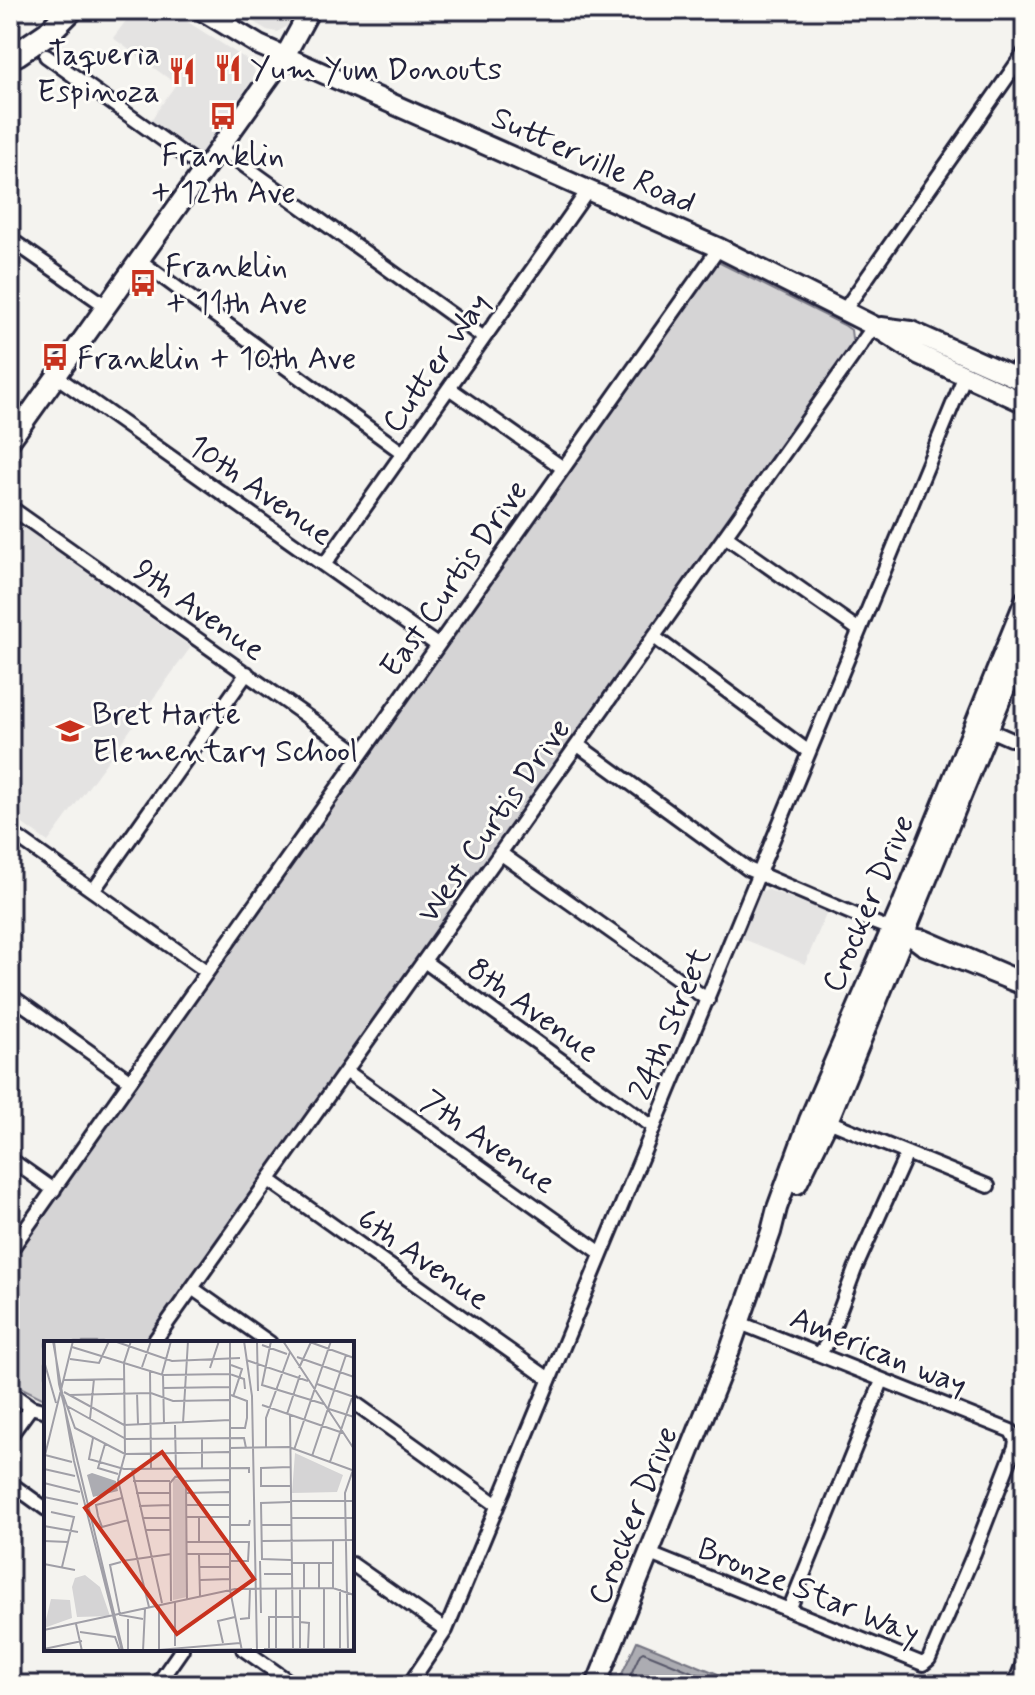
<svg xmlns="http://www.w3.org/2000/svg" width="1035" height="1695" viewBox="0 0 1035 1695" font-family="Mynerve,sans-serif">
	<rect width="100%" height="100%" fill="#f4f3ef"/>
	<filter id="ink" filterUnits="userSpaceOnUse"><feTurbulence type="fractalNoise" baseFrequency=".0125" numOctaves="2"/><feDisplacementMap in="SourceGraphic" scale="16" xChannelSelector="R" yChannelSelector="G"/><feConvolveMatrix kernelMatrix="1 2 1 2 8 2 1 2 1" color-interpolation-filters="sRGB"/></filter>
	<g filter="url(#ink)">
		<path fill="#e4e3e2" d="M134,10H169L249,61L253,67L255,73L252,80L220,125L208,151L203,155L197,153L151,120L176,84L113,38Z
			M234,10H294L286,27L277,32L267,30Z
			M10,517L191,647L48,842L10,815Z
			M767,889L827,912L805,964L741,938L761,892Z"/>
		<path fill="#d5d4d5" stroke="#7c7b88" stroke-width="2" d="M718,262L844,325L851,330L853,347L150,1343H46V1400L18,1386L10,1377V1259L710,267Z"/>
		<path fill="#acacb2" stroke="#757582" stroke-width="2" d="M637,1641L745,1685H617Z"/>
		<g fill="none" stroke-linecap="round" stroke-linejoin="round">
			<path stroke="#59596b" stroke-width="2" d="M626,1685L640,1654L643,1652L724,1685"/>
			<g stroke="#22223b" stroke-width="18">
				<path id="street" d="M46,56L204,169
					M220,148L484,338
					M10,239L106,306
					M139,260L403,453
					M843,312L1025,52
					M1012,375L1025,356
					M56,376L437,645
					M449,388L563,468
					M10,507L360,754
					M725,536L859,630
					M324,565L589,189
					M654,637L809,752
					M985,728L1010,739
					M578,745L748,869L872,922L904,934L925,937L1025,980
					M10,832L206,971
					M500,853L708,1000
					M93,891L247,673
					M906,936L922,948L1025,989
					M424,961L653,1127
					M10,995L129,1080
					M346,1071L601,1253
					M828,1121L988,1186
					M10,1159L54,1190
					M269,1180L549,1379
					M10,1251L719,248
					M192,1288L270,1343
					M153,1343L874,326
					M819,1354L828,1342L855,1269L907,1153
					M10,1392L31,1407L46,1411
					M352,1401L497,1505
					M10,1436L31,1407
					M10,1483L46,1509
					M650,1554L923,1664L929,1659L974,1553L1015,1447L1016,1440L1011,1431L740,1323
					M352,1564L446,1630
					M789,1610L882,1381
					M243,1649L294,1685
					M157,1685L182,1649
					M409,1685L446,1630L965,375"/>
			</g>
			<g stroke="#22223b" stroke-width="24">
				<path id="secondary" d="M201,10L259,45L719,248L874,326L918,354L1025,403
					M881,327L911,331L1025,382
					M10,441L285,56L310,10
					M797,1184L828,1121L1025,640
					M596,1685L727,1358L771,1232L777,1208L809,1120L901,907L1025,600"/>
			</g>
			<g stroke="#22223b" stroke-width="28">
				<path id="highway" d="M17,54L48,33L71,10"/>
			</g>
			<use href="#street" stroke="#fdfcf7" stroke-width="12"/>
			<use href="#secondary" stroke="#fdfcf7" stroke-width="18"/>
			<use href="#highway" stroke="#fdfcf7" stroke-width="22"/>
			<path stroke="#22223b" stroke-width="3" d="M1006,1685L1025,1639"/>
		</g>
	</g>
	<defs>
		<g id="restaurant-bare" transform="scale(2.16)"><path d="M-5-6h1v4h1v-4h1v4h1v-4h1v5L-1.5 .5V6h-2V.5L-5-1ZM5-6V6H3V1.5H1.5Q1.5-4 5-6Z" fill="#c8321e" stroke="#fdfcf7" stroke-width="2.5" paint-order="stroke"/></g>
		<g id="bus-bare" transform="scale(2.16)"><path d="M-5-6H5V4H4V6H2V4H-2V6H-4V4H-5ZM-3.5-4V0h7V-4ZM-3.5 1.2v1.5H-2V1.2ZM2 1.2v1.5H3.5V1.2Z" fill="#c8321e" stroke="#fdfcf7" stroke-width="2.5" paint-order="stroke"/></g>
		<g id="school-bare" transform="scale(2.16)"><path d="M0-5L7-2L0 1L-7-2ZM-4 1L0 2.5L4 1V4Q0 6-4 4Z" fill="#c8321e" stroke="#fdfcf7" stroke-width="2.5" paint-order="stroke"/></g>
	</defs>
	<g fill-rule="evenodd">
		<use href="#restaurant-bare" x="228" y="68"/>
		<use href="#restaurant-bare" x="182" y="71"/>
		<use href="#bus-bare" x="223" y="116"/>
		<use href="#bus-bare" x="143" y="283"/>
		<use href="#bus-bare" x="55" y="357"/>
		<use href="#school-bare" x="70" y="731"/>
	</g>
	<g text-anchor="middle" stroke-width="6" stroke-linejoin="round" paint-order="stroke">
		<g font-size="32" fill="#22223b" stroke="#fdfcf7" text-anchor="start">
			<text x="160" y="64" text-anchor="end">Taqueria<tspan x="160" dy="37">Espinoza</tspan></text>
			<text x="250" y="79">Yum Yum Donouts</text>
			<text x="223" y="165" text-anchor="middle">Franklin<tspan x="223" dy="37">+ 12th Ave</tspan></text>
			<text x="165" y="276">Franklin<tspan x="165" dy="37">+ 11th Ave</tspan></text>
			<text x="77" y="368">Franklin + 10th Ave</text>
			<text x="92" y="724">Bret Harte<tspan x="92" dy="37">Elementary School</tspan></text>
		</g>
		<g font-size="32" fill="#22223b" stroke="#fdfcf7">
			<text transform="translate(594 159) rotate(24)" y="11">Sutterville Road</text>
			<text transform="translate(435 362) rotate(-55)" y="11">Cutter Way</text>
			<text transform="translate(261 489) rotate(35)" y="11">10th Avenue</text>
			<text transform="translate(453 578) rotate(-55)" y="11">East Curtis Drive</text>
			<text transform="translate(200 609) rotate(35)" y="11">9th Avenue</text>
			<text transform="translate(493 820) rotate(-55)" y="11">West Curtis Drive</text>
			<text transform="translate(867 903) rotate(-67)" y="11">Crocker Drive</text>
			<text transform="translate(534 1009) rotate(36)" y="11">8th Avenue</text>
			<text transform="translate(669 1023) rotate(-67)" y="11">24th Street</text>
			<text transform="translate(489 1141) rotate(35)" y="11">7th Avenue</text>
			<text transform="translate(424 1258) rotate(35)" y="11">6th Avenue</text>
			<text transform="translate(879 1350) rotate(22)" y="11">American way</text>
			<text transform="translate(632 1515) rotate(-68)" y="11">Crocker Drive</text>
			<text transform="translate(809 1590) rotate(22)" y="11">Bronze Star Way</text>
		</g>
	</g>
	<g transform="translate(44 1341)">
		<rect width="310" height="310" fill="#f4f3ef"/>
		<path d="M251,112L299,134L293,151L248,152ZM129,137L141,140L143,256L129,259ZM41,234L56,246L66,275L33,276L28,246L31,237ZM7,258L26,259L28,277L0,287Z" fill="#d5d4d5"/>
		<path d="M48,132L72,140L74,150L49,156L43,134Z" fill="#acacb2"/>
		<path fill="none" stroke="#a09fa7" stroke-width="2" d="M9,0L30,120L78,310M10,0L15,43L79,310M70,0L128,20L196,17M87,0L80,22L81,113L74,139L105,266M186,0V249L198,310M200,0L208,55L213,310M213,0L214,50M227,0L218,44L280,63M239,0L310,108M263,0L310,17M218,4L243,13M28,6L119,34L186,33L200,38L201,48M253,16L310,36M26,18L55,22L65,0M202,19L264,40M0,20L12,62M187,24L198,28L189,56M98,26L107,0M166,27L175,0M255,27L267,1M106,29L107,128M118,33L127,0M119,34L120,83M20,39L80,38M273,43L310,56M119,47L186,46M20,51L80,84L186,79M93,52L94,83M19,54L31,87L81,113L185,111M25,54L107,52L129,60L185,59M218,64L299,92M23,65L82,98L200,97L202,107M285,68L310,76M243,73L256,34M246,74L249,308M46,78L50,38M139,82L144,0M131,84L132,130M185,87H201L203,77V60L187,54M49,97L45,118L80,128L205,127V132M158,97V127M61,103L54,127L74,133M222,106V77L246,11M186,107L245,106L308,129M250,109L287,0M1,114L28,121M268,115L302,14M0,118L29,0M286,121L310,51M246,126L217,127V145H246M0,128L31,135M88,128L118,262M132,135L142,142L143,258M89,140H126M141,140L185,139M0,142L36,151M92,152H126M142,152L185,151M0,156L34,163M78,157L52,164L54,175L58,186L84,179M247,160H310M246,161L217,162L218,218L247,219M142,164H185M95,165L126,164M7,171L30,176L18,226M142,176H185M155,176V201M98,177H126M247,177H310M185,184H205L206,179M218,184H247M0,185L34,191M101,189H127M0,200L24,201M218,200L310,199M289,200V247M143,201H205L204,220H186M143,213H186M155,213L156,255M78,220L127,213M216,220L217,272M77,221L66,224L76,274L99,278M247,222H289M260,222V247M0,223L31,229M156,226H186M220,233H247M156,239L186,238M275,247V222M256,248V310M296,248V308M127,260L126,142L132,135M131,261V305M115,265V310M84,278V310M196,278L205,277L206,247M256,281L265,282L264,308M32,283L38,310M0,289L191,248L289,247L310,254M36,291L71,296L76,310M179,302L174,280L191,276M0,308L38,300M220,308H310M232,308V248M280,308V248M304,308L301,152L309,129M151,309L208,308M225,309V276H256M99,310L101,268M103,310L196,302"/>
		<path fill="#c8321e" fill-opacity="0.15" stroke="#c8321e" stroke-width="4" d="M118,111L210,238L133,293L41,167Z"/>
		<rect width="310" height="310" fill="none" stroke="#22223b" stroke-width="4"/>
	</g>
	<rect width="1035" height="1695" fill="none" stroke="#fdfcf7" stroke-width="40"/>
	<rect x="20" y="20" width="995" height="1655" fill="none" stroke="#22223b" stroke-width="3" filter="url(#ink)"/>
</svg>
